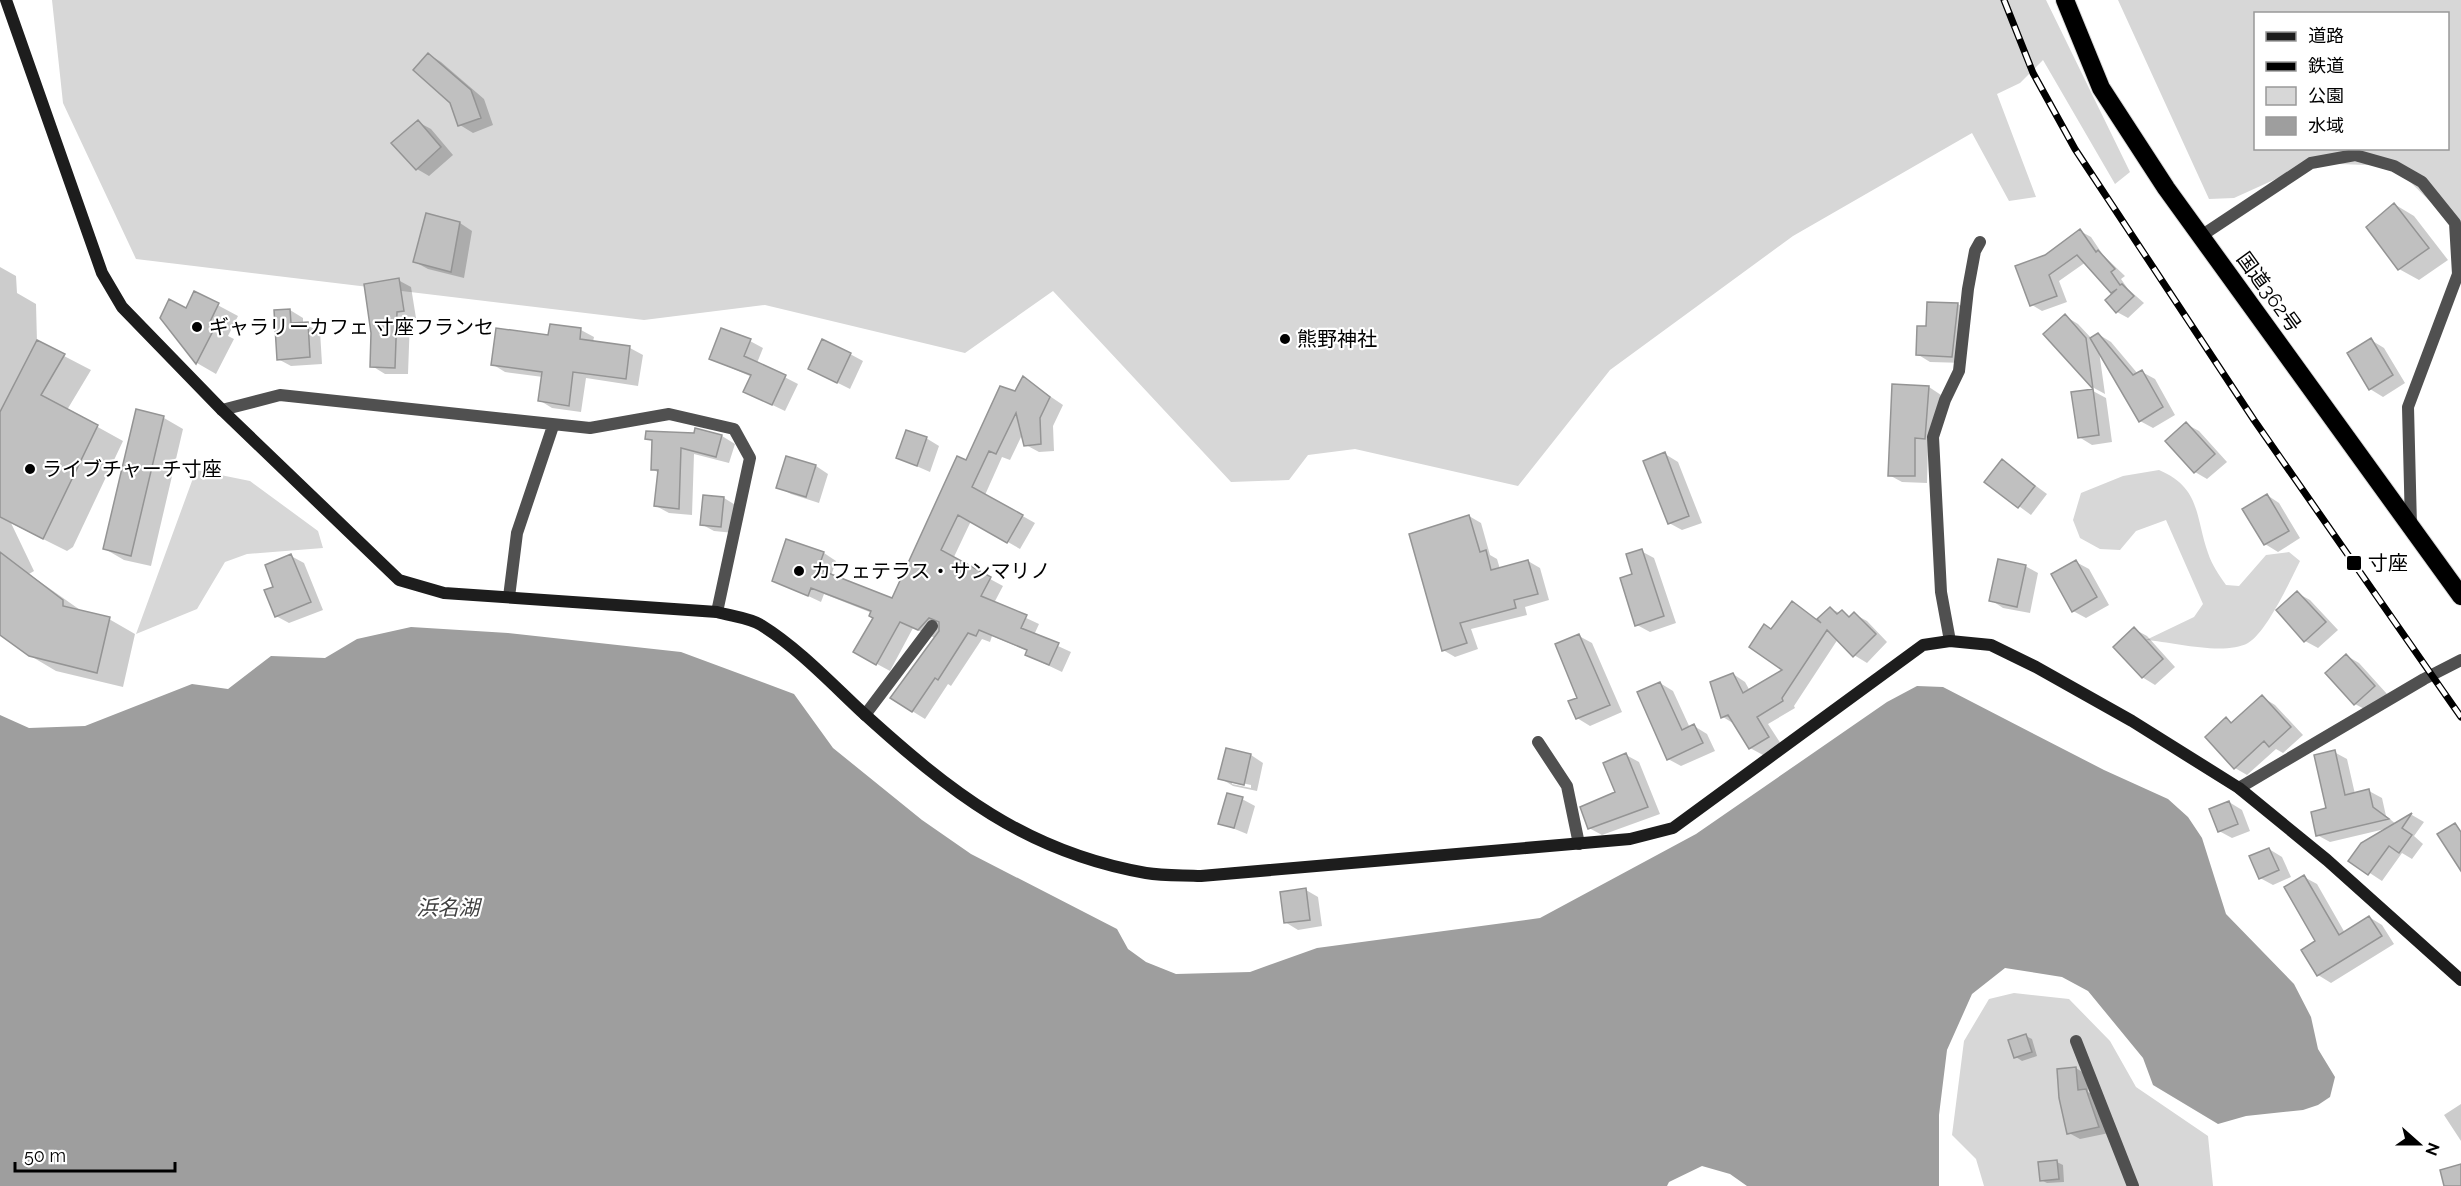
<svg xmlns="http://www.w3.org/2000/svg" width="2461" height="1186" viewBox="0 0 2461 1186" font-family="Raleway,'Noto Sans JP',sans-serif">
	<rect width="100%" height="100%" fill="#fff"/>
	<path fill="#d7d7d7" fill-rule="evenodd" d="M52,0H2046L2130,172L2115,184L2043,60L2020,83L1997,94L2036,197L2009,201L1972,133L1793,236L1610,370L1518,486L1355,449L1308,455L1289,480L1231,482L1053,291L965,353L765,305L644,320L136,259L63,103Z
		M2118,0H2461V232L2394,166L2311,163L2234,198L2209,199ZM2256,14H2448V148H2256Z
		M196,470L250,481L318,531L323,548L247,554L225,562L197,609L136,634Z
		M2159,470C2201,488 2195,516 2208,553C2212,565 2219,575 2226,585L2239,586L2266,555L2289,552L2300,561C2290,581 2267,632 2248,643C2224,656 2173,642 2146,640L2194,617L2203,604L2166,520L2136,531L2120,550L2100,549L2080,538L2073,520L2081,493L2123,476Z
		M2014,993L2069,999L2110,1041L2136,1087L2208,1136L2213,1186H1984L1976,1159L1952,1135L1964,1041L1989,999Z"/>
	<path fill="#9e9e9e" d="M411,627L508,633L681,652L794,694L833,748L922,820L971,854L1117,929L1128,949L1146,962L1176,974L1250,972L1317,948L1540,918L1696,834L1887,702L1917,686L1943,687L2104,770L2168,799L2188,817L2202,838L2226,914L2294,984L2311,1017L2318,1049L2335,1077L2330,1097L2318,1105L2303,1110L2246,1116L2218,1124L2153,1085L2143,1058L2088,991L2062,977L2005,968L1972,994L1947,1050L1939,1115V1186H1747L1730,1174L1702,1166L1669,1182L1667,1186H0V715L29,728L85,726L192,684L228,689L271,656L325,658L357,639Z"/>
	<path fill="#0003" fill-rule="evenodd" d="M428,54L441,62L484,99L493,125L473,133L460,125Z
		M418,122L431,129L453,155L429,176L417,169Z
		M2394,204L2414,216L2448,260L2419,280L2399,269Z
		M460,223L472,231L464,278L428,269L415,262Z
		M2080,231L2091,237L2103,255L2125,276L2121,279L2128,289L2144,303L2128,318L2117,312L2114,293L2086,262L2059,281L2067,302L2042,311L2032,305L2046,256Z
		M0,267L16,276L17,293L36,304L37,342L91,370L67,410L123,441L73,547L67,551L11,523L34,571L29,574L83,612L109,619L135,634L123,687L56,671L29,655L0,633Z
		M398,280L411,287L416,318L410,319L408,374H385L372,366Z
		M195,293L238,316L228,336L234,339L216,374L197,363L162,318L187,310Z
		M1958,304L1971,312L1965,363L1930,362L1917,354Z
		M290,310L303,318V324L320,331L322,364L291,366L278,359Z
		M2065,316L2078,324L2092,339L2098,334L2111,342L2138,374L2142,372L2155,379L2175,415L2153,428L2140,421L2099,351L2105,394L2094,388L2046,334Z
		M581,330L594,337L593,342L630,348L643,355L638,386L586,378L581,412L552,408L539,400L543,377L505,372L492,364L550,337Z
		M2371,340L2384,348L2405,383L2383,397L2370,389Z
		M750,341L763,348L757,363L798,384L785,411L745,392L752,377L711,359Z
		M850,354L863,361L850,389L810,369Z
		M1023,378L1063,405L1053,426L1054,451L1039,452L1026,445L1023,433L1010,460L1002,457L985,495L1035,523L1020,549L971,521L953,559L1003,586L994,603L1039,624L1034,635L1071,652L1062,672L1026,655L1028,651L992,636L990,642L982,639L951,686L948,684L925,719L912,711L935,638L913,628L890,671L855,652L874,618L872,613L824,594L821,602L774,580L787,541L824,553L836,561L831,576L892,600L967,462Z
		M1929,387L1941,395L1928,445L1927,483L1902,482L1889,475Z
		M2093,391L2106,398L2112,442L2092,445L2079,437Z
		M137,411L164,418L183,429L151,566L124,560L105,549Z
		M2186,424L2199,431L2227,462L2207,479L2195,472Z
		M696,430L722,436L735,444L729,463L694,454L692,515L669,513L656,506L659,473L652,469L653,441L647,438L695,435Z
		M926,438L939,446L930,472L898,458Z
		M1665,454L1678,462L1702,523L1682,530L1669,523Z
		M787,458L816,466L828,474L819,503L791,494L778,487Z
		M2002,461L2047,494L2031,515L1986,482Z
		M2267,495L2279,503L2300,538L2278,552L2265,544Z
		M724,498L737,506L734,533L714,531L701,524Z
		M1469,516L1481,523L1490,555L1497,559L1500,569L1528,561L1540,568L1549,600L1525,607L1527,615L1471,629L1478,649L1455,657L1443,650Z
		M1641,551L1654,558L1676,623L1650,632L1637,625Z
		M291,556L304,563L323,610L289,623L276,616Z
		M2076,562L2089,569L2109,605L2086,618L2073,611Z
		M2025,566L2038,573L2030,613L2003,608L1991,600Z
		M2297,593L2310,600L2338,630L2318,648L2305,641L2278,610Z
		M1792,603L1818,621L1830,609L1851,617L1854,614L1867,621L1887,642L1867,663L1854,655L1838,639L1794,706L1795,708L1768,724L1781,744L1763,755L1750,748L1736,725L1723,717L1733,674L1745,682L1750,691L1785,670L1772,630Z
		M2134,629L2147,636L2175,667L2155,685L2142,677Z
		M1579,636L1592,643L1622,712L1590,726L1577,718Z
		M2347,656L2359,663L2387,694L2368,711L2355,704Z
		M1660,683L1673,691L1690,728L1694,726L1707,734L1715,751L1681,766L1668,759Z
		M2262,697L2275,705L2303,735L2283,753L2276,749L2247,775L2235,768L2226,719L2233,723Z
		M2334,752L2347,759L2355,794L2369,791L2382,798L2386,816L2396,824L2412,815L2424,822L2414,836L2423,844L2412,859L2402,853L2382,881L2350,860L2385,829L2330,842L2317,835L2328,809Z
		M1251,755L1263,763L1257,791L1233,786L1220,778ZM1232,781L1251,785V788L1232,784Z
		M1626,755L1639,762L1660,814L1602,835L1589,828L1617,793Z
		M1242,799L1255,806L1247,834L1220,823Z
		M2229,802L2242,810L2250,831L2232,838L2219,831Z
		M2269,849L2282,857L2291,877L2273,885L2260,878Z
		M2304,877L2317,884L2345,933L2369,917L2382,925L2394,944L2331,983L2318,975V942Z
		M1306,890L1318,897L1322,926L1298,930L1285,922Z
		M2026,1036L2032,1039L2037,1056L2022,1061L2016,1057Z
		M2076,1068L2087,1075L2088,1092L2097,1097L2109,1133L2080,1139L2069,1133Z
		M2461,1104V1141L2444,1115Z
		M2057,1162L2063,1165L2064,1182L2047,1183L2041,1180Z"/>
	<path fill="#c0c0c0" stroke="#949494" stroke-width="1.5" d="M428,53L471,90L481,118L458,126L450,103L413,70Z
		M418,120L441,147L416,170L391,143Z
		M2394,203L2429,248L2398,270L2366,227Z
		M426,213L460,222L451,272L413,262Z
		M2080,229L2096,252L2098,250L2115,269L2111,272L2120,285L2122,284L2134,296L2116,313L2105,300L2117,289L2111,293L2077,255L2049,275L2057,296L2030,306L2015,266L2045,255Z
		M399,278L404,311L397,312L395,368L370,367L371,333L364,284Z
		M194,291L219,303L209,324L215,327L196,364L160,318L169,299L186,308Z
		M1927,302L1958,303L1952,357L1916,355L1917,326H1926Z
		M290,309L291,323L308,322L310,357L277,360L274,310Z
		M2065,314L2086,338L2093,389L2043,334Z
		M550,324L581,328L580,339L630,346L626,379L573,372L569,406L538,401L542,372L491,365L496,328L548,335Z
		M721,328L751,339L744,356L786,375L772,405L743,392L751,375L709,359Z
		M2098,333L2133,375L2142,370L2163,407L2139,422L2090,338Z
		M2371,338L2393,375L2369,390L2347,353Z
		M822,339L851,353L837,383L808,369Z
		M37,340L65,354L41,395L98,425L43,539L0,517V412Z
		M1023,376L1050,397L1040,418L1041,444L1024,446L1016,413L996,454L989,451L972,487L1023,515L1007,543L958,515L941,550L991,577L981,596L1027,615L1021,628L1059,643L1049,665L1025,655L1027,650L979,630L976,636L968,633L938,680L935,678L912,712L890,698L939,631V622L929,618L918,630L900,622L876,665L853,652L873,618L869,616L871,611L811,588L808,596L772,581L786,539L824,552L818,569L892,598L957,456L966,460L1000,386L1015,391Z
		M1892,384L1929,386L1925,439L1915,438V476H1888Z
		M2093,389L2099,435L2078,438L2071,392Z
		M136,409L164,416L131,556L103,549Z
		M2186,422L2215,454L2194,473L2165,441Z
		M695,428L722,435L716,457L681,448L679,509L654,506L658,470H651L652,440L645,439L646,431L694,433Z
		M906,430L927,437L917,466L896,458Z
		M1665,452L1689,516L1668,524L1643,461Z
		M786,456L816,465L806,497L776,488Z
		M2002,459L2035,486L2018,508L1984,482Z
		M2267,494L2289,531L2264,545L2242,509Z
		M703,495L724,497L721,527L700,525Z
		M1469,515L1480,552L1486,550L1491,570L1528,560L1538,594L1514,600L1516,608L1460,623L1467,643L1442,651L1409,534Z
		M1642,549L1664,616L1635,626L1620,578L1632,574L1626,554Z
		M0,552L63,600V606L110,617L97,673L29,656L0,635Z
		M291,554L311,602L275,617L264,590L273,587L265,565Z
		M1998,559L2026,565L2017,607L1989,601Z
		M2076,560L2097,597L2072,612L2051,574Z
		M2297,591L2326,622L2304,642L2276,610Z
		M1792,601L1821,623L1817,619L1830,607L1837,614L1842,610L1849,617L1854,612L1876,634L1853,657L1827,630L1782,698L1783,701L1757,717L1769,737L1749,749L1728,715L1721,718L1710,682L1733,673L1743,693L1782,670L1749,647L1764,624L1771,629Z
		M2134,627L2163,659L2142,678L2113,647Z
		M1579,634L1610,705L1576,719L1568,701L1577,698L1555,644Z
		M2346,654L2375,686L2354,705L2325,673Z
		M1660,682L1682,730L1694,724L1703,743L1667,760L1637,692Z
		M2262,695L2291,727L2269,747L2264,741L2234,769L2205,737L2226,717L2231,723Z
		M1226,748L1251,754L1244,785L1218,779Z
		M2335,750L2345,795L2369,789L2373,807L2389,819L2316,836L2311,812L2326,808L2314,755Z
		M1626,753L1648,807L1588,829L1580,807L1615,792L1603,763Z
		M1227,793L1243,797L1234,828L1218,824Z
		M2229,801L2238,824L2218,832L2209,809Z
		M2412,813L2402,828L2412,835L2399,853L2389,846L2368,875L2348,861L2361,843Z
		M2455,823L2461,832V871L2437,834Z
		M2269,848L2279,870L2259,879L2249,856Z
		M2304,875L2339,935L2369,916L2382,936L2317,976L2301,950L2315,941L2284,887Z
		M1306,888L1310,920L1284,923L1280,892Z
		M2026,1034L2032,1052L2014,1058L2008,1040Z
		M2076,1067L2078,1090L2086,1089L2099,1127L2067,1134L2059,1098L2057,1069Z
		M2057,1160L2059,1179L2040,1181L2038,1162Z
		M2461,1164V1186H2444L2440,1170Z"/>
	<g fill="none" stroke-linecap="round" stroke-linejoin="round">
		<g stroke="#dbdbdb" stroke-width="20">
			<path id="highway" d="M2065,0L2101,88L2166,188L2461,596"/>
		</g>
		<path stroke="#505050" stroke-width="12" d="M2201,236L2311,163L2355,155L2394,166L2422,182L2455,223L2458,274L2408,407L2411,526
			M222,410L280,395L590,428L669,414L734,429L750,458L717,612
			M509,597L517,533L553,426
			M1950,641L1941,592L1933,437L1945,400L1959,371L1968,289L1975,251L1980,242
			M865,715L932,626
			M1538,742L1567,786L1579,844
			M2239,788L2424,679L2461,660
			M2076,1041L2133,1186"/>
		<path stroke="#1d1d1d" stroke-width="12" d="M6,0L102,273L122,307L222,410L399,580L444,593L717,612C731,616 750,618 761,625C798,648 830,682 861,711C949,791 1025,852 1146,873C1164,876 1183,875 1201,876L1630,839L1673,828L1923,645L1950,641L1991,645L2036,667L2132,721L2239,788L2327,860L2461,980"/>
		<use href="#highway" stroke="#000" stroke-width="18"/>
		<g stroke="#000" stroke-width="7">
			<path id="rail" d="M2004,0L2033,73L2075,149L2254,420L2461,717"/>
		</g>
		<use href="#rail" stroke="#fff" stroke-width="4.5" stroke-dasharray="14" stroke-linecap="butt"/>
	</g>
	<g fill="#000" stroke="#fff" stroke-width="2">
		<circle cx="197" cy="327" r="6"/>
		<circle cx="1285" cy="339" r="6"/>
		<circle cx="30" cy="469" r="6"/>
		<rect x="2346" y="555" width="16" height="16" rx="3"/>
		<circle cx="799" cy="571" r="6"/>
	</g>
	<g text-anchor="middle" stroke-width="4.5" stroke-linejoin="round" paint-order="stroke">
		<g font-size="20" fill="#000" stroke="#fff">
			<text transform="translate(2269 292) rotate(54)" y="7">国道362号</text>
		</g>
		<g font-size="20" fill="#000" stroke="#fff" text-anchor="start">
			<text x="209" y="334">ギャラリーカフェ 寸座フランセ</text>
			<text x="1297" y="346">熊野神社</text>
			<text x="42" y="476">ライブチャーチ寸座</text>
			<text x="2368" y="570">寸座</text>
			<text x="811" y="578">カフェテラス・サンマリノ</text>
		</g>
		<g font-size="21" font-style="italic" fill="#3f3f3f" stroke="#fff">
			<text x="448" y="915">浜名湖</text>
		</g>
	</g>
	<rect x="2254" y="12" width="195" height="138" fill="#ffffff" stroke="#999999" stroke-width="1.5"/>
	<rect x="2266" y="32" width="30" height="9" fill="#1d1d1d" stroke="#999999" stroke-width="1.5"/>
	<text x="2308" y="42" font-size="18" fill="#000000">道路</text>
	<rect x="2266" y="62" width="30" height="9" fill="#000000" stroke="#999999" stroke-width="1.5"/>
	<text x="2308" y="72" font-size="18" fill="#000000">鉄道</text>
	<rect x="2266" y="87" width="30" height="18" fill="#d7d7d7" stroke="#999999" stroke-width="1.5"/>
	<text x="2308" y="102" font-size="18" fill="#000000">公園</text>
	<rect x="2266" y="117" width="30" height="18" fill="#9e9e9e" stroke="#999999" stroke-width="1.5"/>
	<text x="2308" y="132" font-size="18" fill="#000000">水域</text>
	<g transform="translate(2419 1144) rotate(111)" stroke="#ffffff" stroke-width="4.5" paint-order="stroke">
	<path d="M0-4.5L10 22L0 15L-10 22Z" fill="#000000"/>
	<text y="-9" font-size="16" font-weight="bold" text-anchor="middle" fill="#000000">N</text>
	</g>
	<path d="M15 1162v9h160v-9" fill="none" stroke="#000000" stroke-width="3"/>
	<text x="24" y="1162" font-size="18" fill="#000000" stroke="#ffffff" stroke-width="4.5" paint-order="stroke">50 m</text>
</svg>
